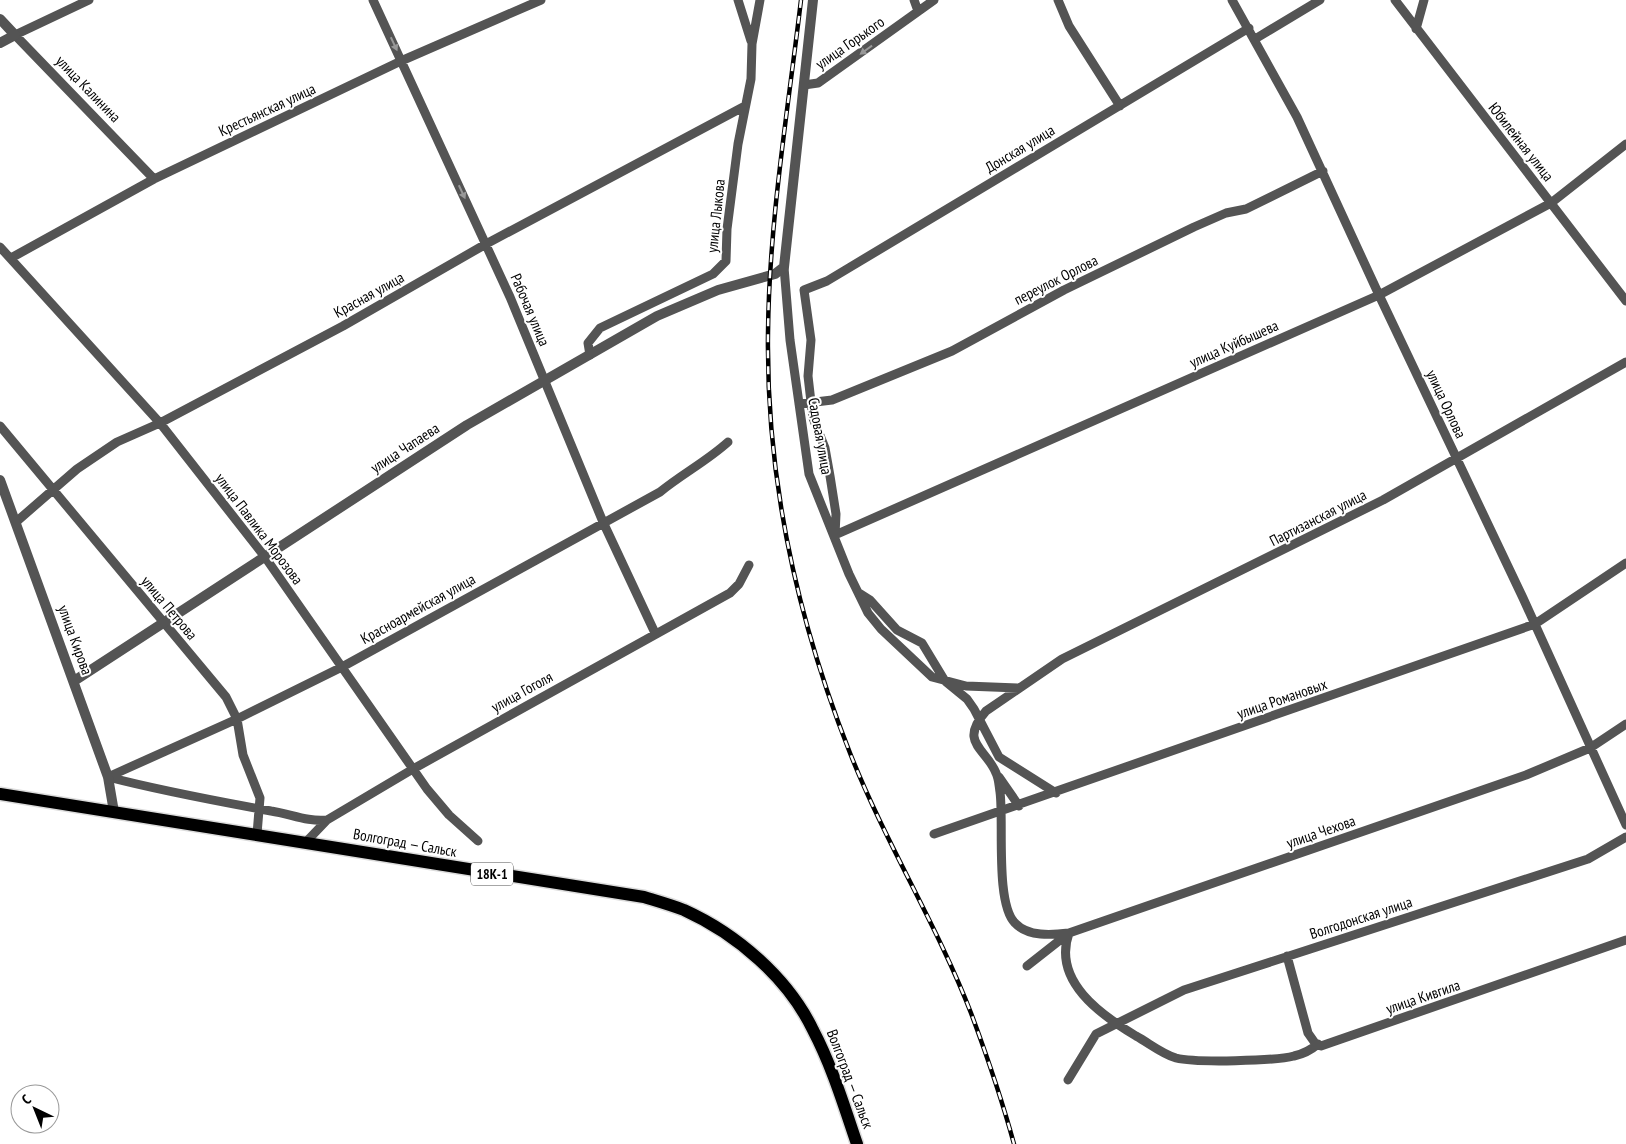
<svg xmlns="http://www.w3.org/2000/svg" width="1626" height="1144" viewBox="0 0 1626 1144" font-family="'PT Sans Narrow',sans-serif">
	<rect width="100%" height="100%" fill="#fff"/>
	<g fill="none" stroke-linecap="round" stroke-linejoin="round">
		<g stroke="#dbdbdb" stroke-width="15">
			<path id="primary" d="M0,794L644,897C657,901 671,905 684,910C737,934 788,978 813,1030C832,1066 844,1106 857,1144"/>
		</g>
		<path stroke="#545454" stroke-width="9" d="M89,0L15,35L154,179
			M373,0L510,297L603,522L655,633
			M738,0L751,41
			M914,0L918,11
			M1058,0L1069,26L1120,106
			M1232,0L1297,117L1379,295L1523,598L1626,825
			M1395,0L1626,301
			M1416,29L1424,0
			M1255,39L1320,0
			M804,85L818,83L934,0
			M0,247L160,423L265,557L427,789L449,815L478,841
			M11,258L154,179L401,61L541,0
			M784,267L790,340L809,474L849,574L868,613L881,629L932,677L966,686L1018,688
			M590,355L588,343L600,328L713,274L726,261L727,229L738,144L751,79L752,44L760,0
			M799,404L832,400L952,351L1064,290L1194,227L1226,213L1246,209L1323,171
			M0,426L226,697L237,719L243,755L260,798L257,834
			M16,522L77,469L117,442L160,423L343,326L486,244L745,106
			M835,535L1379,295L1551,203L1626,144
			M835,535L836,514L830,476L825,448L813,418L811,402L808,376L811,340L804,290L827,281L1249,28
			M859,593L870,600L897,630L922,643L945,681L967,699L974,709L999,757L1056,793
			M108,777L237,719L342,667L660,492C682,474 707,461 728,442
			M108,777C162,791 216,801 271,811C291,814 307,822 327,820
			M999,777L1019,806
			M934,834L1535,624L1626,563
			M305,843L327,820L413,769L730,593L739,584L749,565
			M1287,956L1308,1033L1315,1043L1321,1046L1626,940
			M1027,966L1069,933L1526,775L1590,748L1626,724
			M1318,1044C1311,1050 1303,1054 1294,1056C1275,1061 1196,1063 1176,1058C1162,1054 1149,1043 1136,1036C1101,1015 1052,981 1069,933C1052,935 1028,937 1015,923C995,903 1004,821 1000,792C999,786 999,779 996,773C986,748 958,743 986,711L1062,659L1383,500L1626,362
			M1068,1080L1096,1034L1184,990L1588,859L1626,837"/>
		<path stroke="#545454" stroke-width="10" d="M0,19L15,35L0,43
			M0,480L108,777L114,812
			M74,681L467,425L657,316L718,290L775,274L784,267L813,0"/>
		<use href="#primary" stroke="#000" stroke-width="12"/>
		<g stroke="#000" stroke-width="4.5">
			<path id="rail" d="M801,0C788,110 769,222 768,333C766,477 797,619 850,753C885,842 937,925 971,1013C987,1056 1002,1100 1014,1144"/>
		</g>
		<use href="#rail" stroke="#fff" stroke-width="2.5" stroke-dasharray="8" stroke-linecap="butt"/>
	</g>
	<defs><path id="oneway-solid" d="M-6-.8H1V-3.2L6.5 0L1 3.2V.8H-6Z" transform="scale(1.25)"/></defs>
	<g fill="#989898">
		<use href="#oneway-solid" transform="translate(394 44) rotate(65)"/>
		<use href="#oneway-solid" transform="translate(866 50) rotate(144)"/>
		<use href="#oneway-solid" transform="translate(462 192) rotate(65)"/>
	</g>
	<g text-anchor="middle" stroke-width="4" stroke-linejoin="round" paint-order="stroke">
		<rect fill="#fff" stroke="#4c4c4c" stroke-width="1" x="471" y="862.5" width="42" height="23" rx="4"/>
		<g font-size="14" font-weight="bold" fill="#000">
			<text x="492" y="879">18К-1</text>
		</g>
		<g font-size="15" fill="#000" stroke="#fff">
			<text transform="translate(850 43) rotate(-35)" y="5">улица Горького</text>
			<text transform="translate(88 89) rotate(46)" y="5">улица Калинина</text>
			<text transform="translate(267 110) rotate(-25)" y="5">Крестьянская улица</text>
			<text transform="translate(1521 142) rotate(52)" y="5">Юбилейная улица</text>
			<text transform="translate(1020 149) rotate(-31)" y="5">Донская улица</text>
			<text transform="translate(716 216) rotate(-84)" y="5">улица Лыкова</text>
			<text transform="translate(1056 280) rotate(-27)" y="5">переулок Орлова</text>
			<text transform="translate(369 295) rotate(-29)" y="5">Красная улица</text>
			<text transform="translate(530 310) rotate(67)" y="5">Рабочая улица</text>
			<text transform="translate(1234 344) rotate(-24)" y="5">улица Куйбышева</text>
			<text transform="translate(1446 404) rotate(65)" y="5">улица Орлова</text>
			<text transform="translate(820 436) rotate(80)" y="5">Садовая улица</text>
			<text transform="translate(405 448) rotate(-33)" y="5">улица Чапаева</text>
			<text transform="translate(1318 518) rotate(-27)" y="5">Партизанская улица</text>
			<text transform="translate(259 529) rotate(53)" y="5">улица Павлика Морозова</text>
			<text transform="translate(169 608) rotate(50)" y="5">улица Петрова</text>
			<text transform="translate(418 609) rotate(-29)" y="5">Красноармейская улица</text>
			<text transform="translate(75 640) rotate(70)" y="5">улица Кирова</text>
			<text transform="translate(522 692) rotate(-29)" y="5">улица Гоголя</text>
			<text transform="translate(1282 699) rotate(-19)" y="5">улица Романовых</text>
			<text transform="translate(1321 832) rotate(-19)" y="5">улица Чехова</text>
			<text transform="translate(405 843) rotate(10)" y="5">Волгоград — Сальск</text>
			<text transform="translate(1361 918) rotate(-18)" y="5">Волгодонская улица</text>
			<text transform="translate(1423 997) rotate(-19)" y="5">улица Кивгила</text>
			<text transform="translate(850 1079) rotate(69)" y="5">Волгоград — Сальск</text>
		</g>
	</g>
	<g transform="translate(35 1109) rotate(317)"><circle r="24" fill="#ffffff" stroke="#999999"/>
	<path d="M0-4L9 19L0 12L-9 19Z" fill="#000000"/>
	<text y="-8" font-size="14" font-weight="bold" text-anchor="middle" fill="#000000">С</text>
	</g>
</svg>
